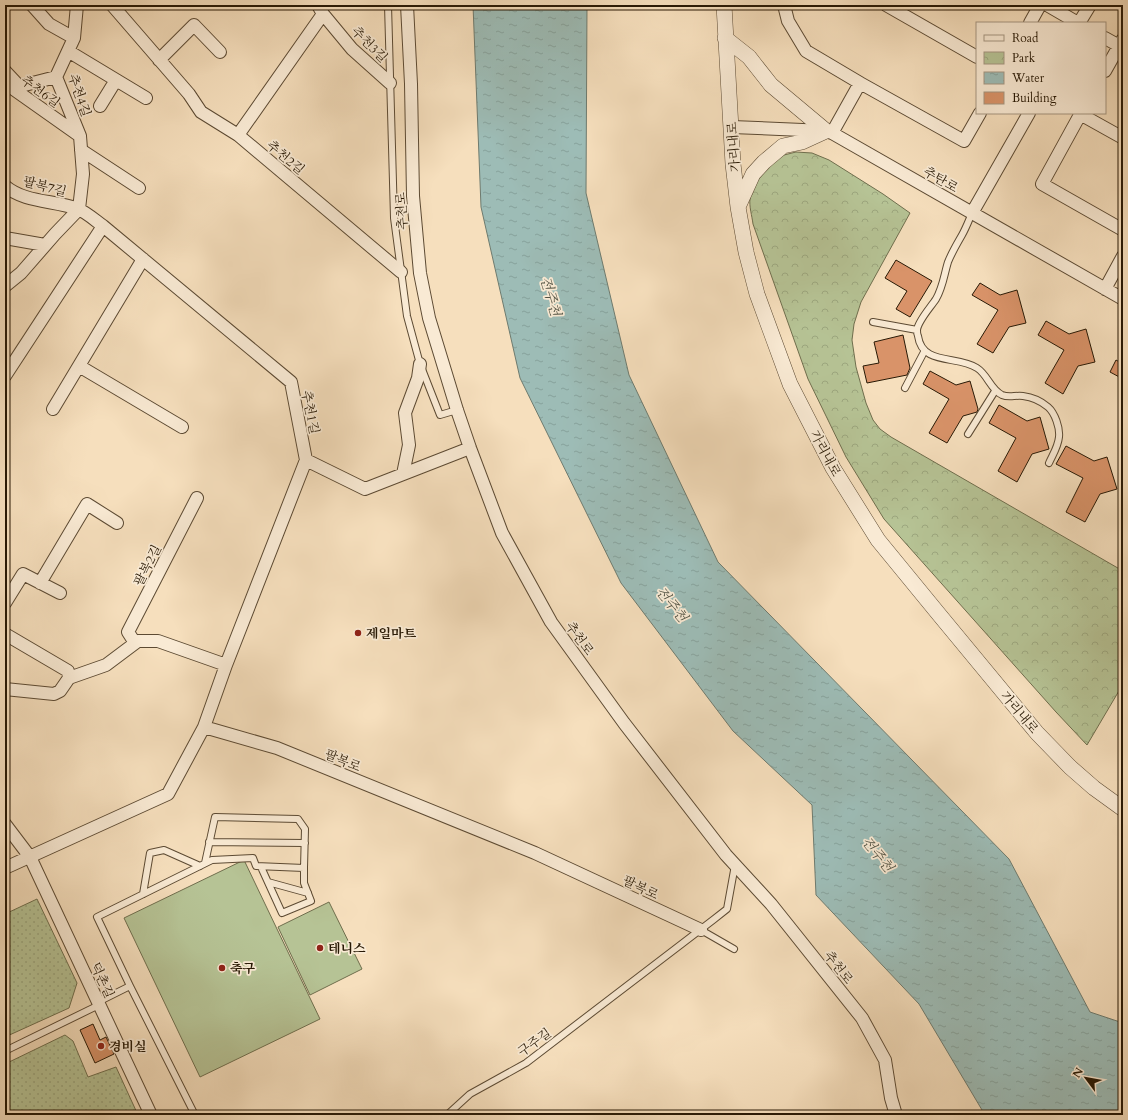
<svg xmlns="http://www.w3.org/2000/svg" width="1128" height="1120" viewBox="0 0 1128 1120" font-family="Cardo,'Noto Serif KR',serif">
	<defs>
		<pattern id="park-crowns" width="20" height="18" patternUnits="userSpaceOnUse"><rect width="20" height="18" fill="#b6c395"/><path d="M2 6a3 3 0 1 1 6 0M12 15a3 3 0 1 1 6 0" fill="none" stroke="#9ca77f"/></pattern>
		<pattern id="garden-dots" width="8" height="8" patternUnits="userSpaceOnUse"><rect width="8" height="8" fill="#b6c395"/><path d="M2 2h.1M6 6h.1" fill="none" stroke="#9ca77f" stroke-width="1.8" stroke-linecap="round"/></pattern>
		<pattern id="water-ripples" width="26" height="14" patternUnits="userSpaceOnUse"><rect width="26" height="14" fill="#9dbcb6"/><path d="M2 4q2-2 4 0t4 0M15 11q2-2 4 0t4 0" fill="none" stroke="#87a19b"/></pattern>
	</defs>
	<rect width="100%" height="100%" fill="#f6dfbd"/>
	<filter id="stains"><feTurbulence type="fractalNoise" baseFrequency=".005" numOctaves="4"/><feColorMatrix values="0 0 0 0 .2 0 0 0 0 .09 0 0 0 0 .02 0 0 0 .5 -.17"/></filter>
	<radialGradient id="worn" r=".72"><stop offset=".6" stop-color="#630" stop-opacity="0"/><stop offset="1" stop-color="#630" stop-opacity=".3"/></radialGradient>
	<path fill="#b6c395" stroke="#6f6e4d" d="M244,860L320,1019L200,1077L124,918Z
		M329,902L362,969L310,995L278,927Z"/>
	<path fill="url(#park-crowns)" stroke="#6f6e4d" d="M796,152L812,153L829,160L883,194L910,213L861,302L854,324L852,340L856,367L866,403L873,420L880,429L891,437L1123,571V684L1087,745L1056,712L884,519L846,457L808,379L753,224C752,216 749,206 750,199C752,183 770,162 784,155C788,154 792,153 796,152Z"/>
	<path fill="url(#garden-dots)" stroke="#6f6e4d" d="M37,899L77,983L69,1008L5,1037V914Z
		M65,1035L73,1041L88,1077L116,1067L138,1115H5V1064Z"/>
	<path fill="url(#water-ripples)" stroke="#6e7b6f" d="M473,5H587L586,193L629,375L718,562L1009,859L1090,1012L1123,1023V1115H985L919,1004L816,895L812,805L733,731L621,583L520,378L481,207Z"/>
	<path fill="#d99369" stroke="#281905" d="M896,260L932,281L910,317L896,309L907,291L885,278Z
		M980,283L1000,295L1017,290L1026,323L1009,327L993,353L977,344L998,310L972,295Z
		M1046,321L1069,334L1086,329L1095,362L1078,366L1063,394L1045,383L1064,350L1038,335Z
		M903,335L910,368L907,375L867,383L863,366L879,363L874,342Z
		M1116,360L1123,364V379L1110,372Z
		M930,371L956,385L970,381L978,409L977,412L963,416L947,443L929,433L949,399L923,384Z
		M999,405L1027,421L1040,417L1049,449L1032,454L1017,482L998,471L1016,438L989,423Z
		M1066,446L1094,461L1107,457L1117,489L1100,494L1085,522L1066,512L1083,478L1056,464Z
		M93,1024L100,1040L106,1037L114,1054L95,1063L80,1030Z"/>
	<g fill="none" stroke-linecap="round" stroke-linejoin="round">
		<g stroke="#5c4a33" stroke-width="8">
			<path id="service" d="M388,5L394,218L407,316L420,364L440,415L457,410
				M972,213C969,220 966,228 962,235C957,244 952,252 948,262C944,275 943,287 936,299C930,308 918,321 917,330C917,332 917,334 918,336C922,366 958,355 977,368C988,375 990,389 1002,395C1009,398 1015,395 1023,396C1031,397 1041,401 1048,407C1055,413 1060,428 1059,437C1058,447 1053,454 1049,463
				M873,322L917,330
				M905,388L924,352
				M968,434L995,391
				M209,842L305,843
				M261,867L282,913L311,901L304,883V868
				M268,882L308,893
				M143,894L150,853L164,850L200,866
				M701,930L734,949
				M98,1002L130,986
				M5,1051L99,1005
				M195,1115L130,986L97,917L212,860L253,858L256,866L304,868L305,829L298,819L215,817L205,863
				M447,1115L470,1094L526,1063L713,920L727,909L735,865"/>
		</g>
		<g stroke="#5c4a33" stroke-width="14">
			<path id="minor" d="M32,5L49,24L74,38
				M77,5L74,38L56,77L80,136L83,174L79,209
				M112,5L189,94L201,112L238,135L401,272
				M318,5L323,14L352,49L390,83
				M407,5L411,84L413,196L420,273L429,318L457,410L470,448L502,533L551,622L624,723L726,855L771,904L862,1018L885,1060L891,1098L896,1115
				M784,5L788,21L806,51L860,83L964,141L980,113
				M886,5L977,57
				M1047,5L1078,23
				M1030,23L1040,5
				M1079,23L1090,5
				M1105,38L1123,48
				M68,51L146,98
				M159,60L194,25L220,52
				M5,71L20,87
				M1105,71L1123,39
				M5,83L80,136
				M13,88L56,77
				M100,106L116,80
				M1081,113L1042,184L1123,230
				M1080,114L1123,138
				M732,127L826,131L832,133L1123,299
				M832,133L860,83
				M238,135L323,14
				M81,150L139,188
				M5,186C25,203 54,200 78,209C86,212 96,221 103,226L291,382L306,460L365,489L470,448
				M972,213L1029,113
				M5,238L45,245
				M5,286L21,273L55,234L79,209
				M1105,289L1123,256
				M79,366L182,427
				M5,376L103,226
				M53,409L143,259
				M403,474L409,445L405,413L418,378L420,364
				M40,583L87,504L117,523
				M5,603L23,574L60,593
				M5,634L68,671L69,678L60,691L54,694L5,689
				M135,643L128,632L197,498
				M69,678L106,665L138,641H158L226,665
				M204,727L277,748L535,853L701,930
				M5,824L30,857L151,1115
				M5,868L168,794L204,727L226,665L306,460"/>
		</g>
		<g stroke="#5c4a33" stroke-width="16">
			<path id="tertiary" d="M724,5L733,164L738,207L746,252L757,294L790,384L833,468L878,540L937,612L1037,733L1070,767L1094,788L1123,809
				M725,38L749,57L771,85L826,131L802,142L783,146L764,162L753,174L738,207"/>
		</g>
		<use href="#service" stroke="#f9ead4" stroke-width="6"/>
		<use href="#minor" stroke="#f9ead4" stroke-width="12"/>
		<use href="#tertiary" stroke="#f9ead4" stroke-width="15"/>
	</g>
	<g fill="#8f2418" stroke="#f9ead4" stroke-width="1.5">
		<circle cx="358" cy="633" r="4"/>
		<circle cx="320" cy="948" r="4"/>
		<circle cx="222" cy="968" r="4"/>
		<circle cx="101" cy="1046" r="4"/>
	</g>
	<g text-anchor="middle" stroke-width="3.5" stroke-linejoin="round" paint-order="stroke">
		<g font-size="13" fill="#281905" stroke="#f9ead4">
			<text transform="translate(370 44) rotate(45)" y="5">추천3길</text>
			<text transform="translate(41 91) rotate(36)" y="5">추천6길</text>
			<text transform="translate(80 95) rotate(71)" y="5">추천4길</text>
			<text transform="translate(733 147) rotate(-94)" y="5">가리내로</text>
			<text transform="translate(286 157) rotate(40)" y="5">추천2길</text>
			<text transform="translate(941 179) rotate(30)" y="5">추탄로</text>
			<text transform="translate(45 186) rotate(15)" y="5">팔복7길</text>
			<text transform="translate(401 211) rotate(-94)" y="5">추천로</text>
			<text transform="translate(311 412) rotate(79)" y="5">추천1길</text>
			<text transform="translate(826 453) rotate(62)" y="5">가리내로</text>
			<text transform="translate(147 565) rotate(-63)" y="5">팔복2길</text>
			<text transform="translate(580 638) rotate(54)" y="5">추천로</text>
			<text transform="translate(1020 712) rotate(50)" y="5">가리내로</text>
			<text transform="translate(343 760) rotate(22)" y="5">팔복로</text>
			<text transform="translate(641 887) rotate(25)" y="5">팔복로</text>
			<text transform="translate(839 967) rotate(52)" y="5">추천로</text>
			<text transform="translate(103 980) rotate(65)" y="5">덕촌길</text>
			<text transform="translate(534 1042) rotate(-36)" y="5">구주길</text>
		</g>
		<g font-size="13" font-weight="bold" fill="#281905" stroke="#f9ead4" text-anchor="start">
			<text x="366" y="638">제일마트</text>
			<text x="328" y="953">테니스</text>
			<text x="230" y="973">축구</text>
			<text x="109" y="1051">경비실</text>
		</g>
		<g font-size="14" font-style="italic" fill="#515243" stroke="#f9ead4">
			<text transform="translate(551 296) rotate(74)" y="5">전주천</text>
			<text transform="translate(672 604) rotate(51)" y="5">전주천</text>
			<text transform="translate(878 854) rotate(51)" y="5">전주천</text>
		</g>
	</g>
	<rect width="1128" height="1120" fill="none" stroke="#f6dfbd" stroke-width="20"/>
	<rect x="6" y="6" width="1116" height="1108" fill="none" stroke="#281905" stroke-width="2"/>
	<rect x="10" y="10" width="1108" height="1100" fill="none" stroke="#281905"/>
	<rect x="976" y="22" width="130" height="92" fill="#f9ead4" stroke="#a59681"/>
	<rect x="984" y="35" width="20" height="6" fill="#f9ead4" stroke="#a59681"/>
	<text x="1012" y="42" font-size="12" fill="#281905">Road</text>
	<rect x="984" y="52" width="20" height="12" fill="url(#park-crowns)" stroke="#a59681"/>
	<text x="1012" y="62" font-size="12" fill="#281905">Park</text>
	<rect x="984" y="72" width="20" height="12" fill="url(#water-ripples)" stroke="#a59681"/>
	<text x="1012" y="82" font-size="12" fill="#281905">Water</text>
	<rect x="984" y="92" width="20" height="12" fill="#d99369" stroke="#a59681"/>
	<text x="1012" y="102" font-size="12" fill="#281905">Building</text>
	<g transform="translate(1086 1078) rotate(302)" stroke="#f9ead4" stroke-width="3" paint-order="stroke">
	<path d="M0-3L7 15L0 10L-7 15Z" fill="#281905"/>
	<text y="-6" font-size="11" font-weight="bold" text-anchor="middle" fill="#281905">N</text>
	</g>
	<rect width="100%" height="100%" filter="url(#stains)"/>
	<rect width="100%" height="100%" fill="url(#worn)"/>
</svg>
